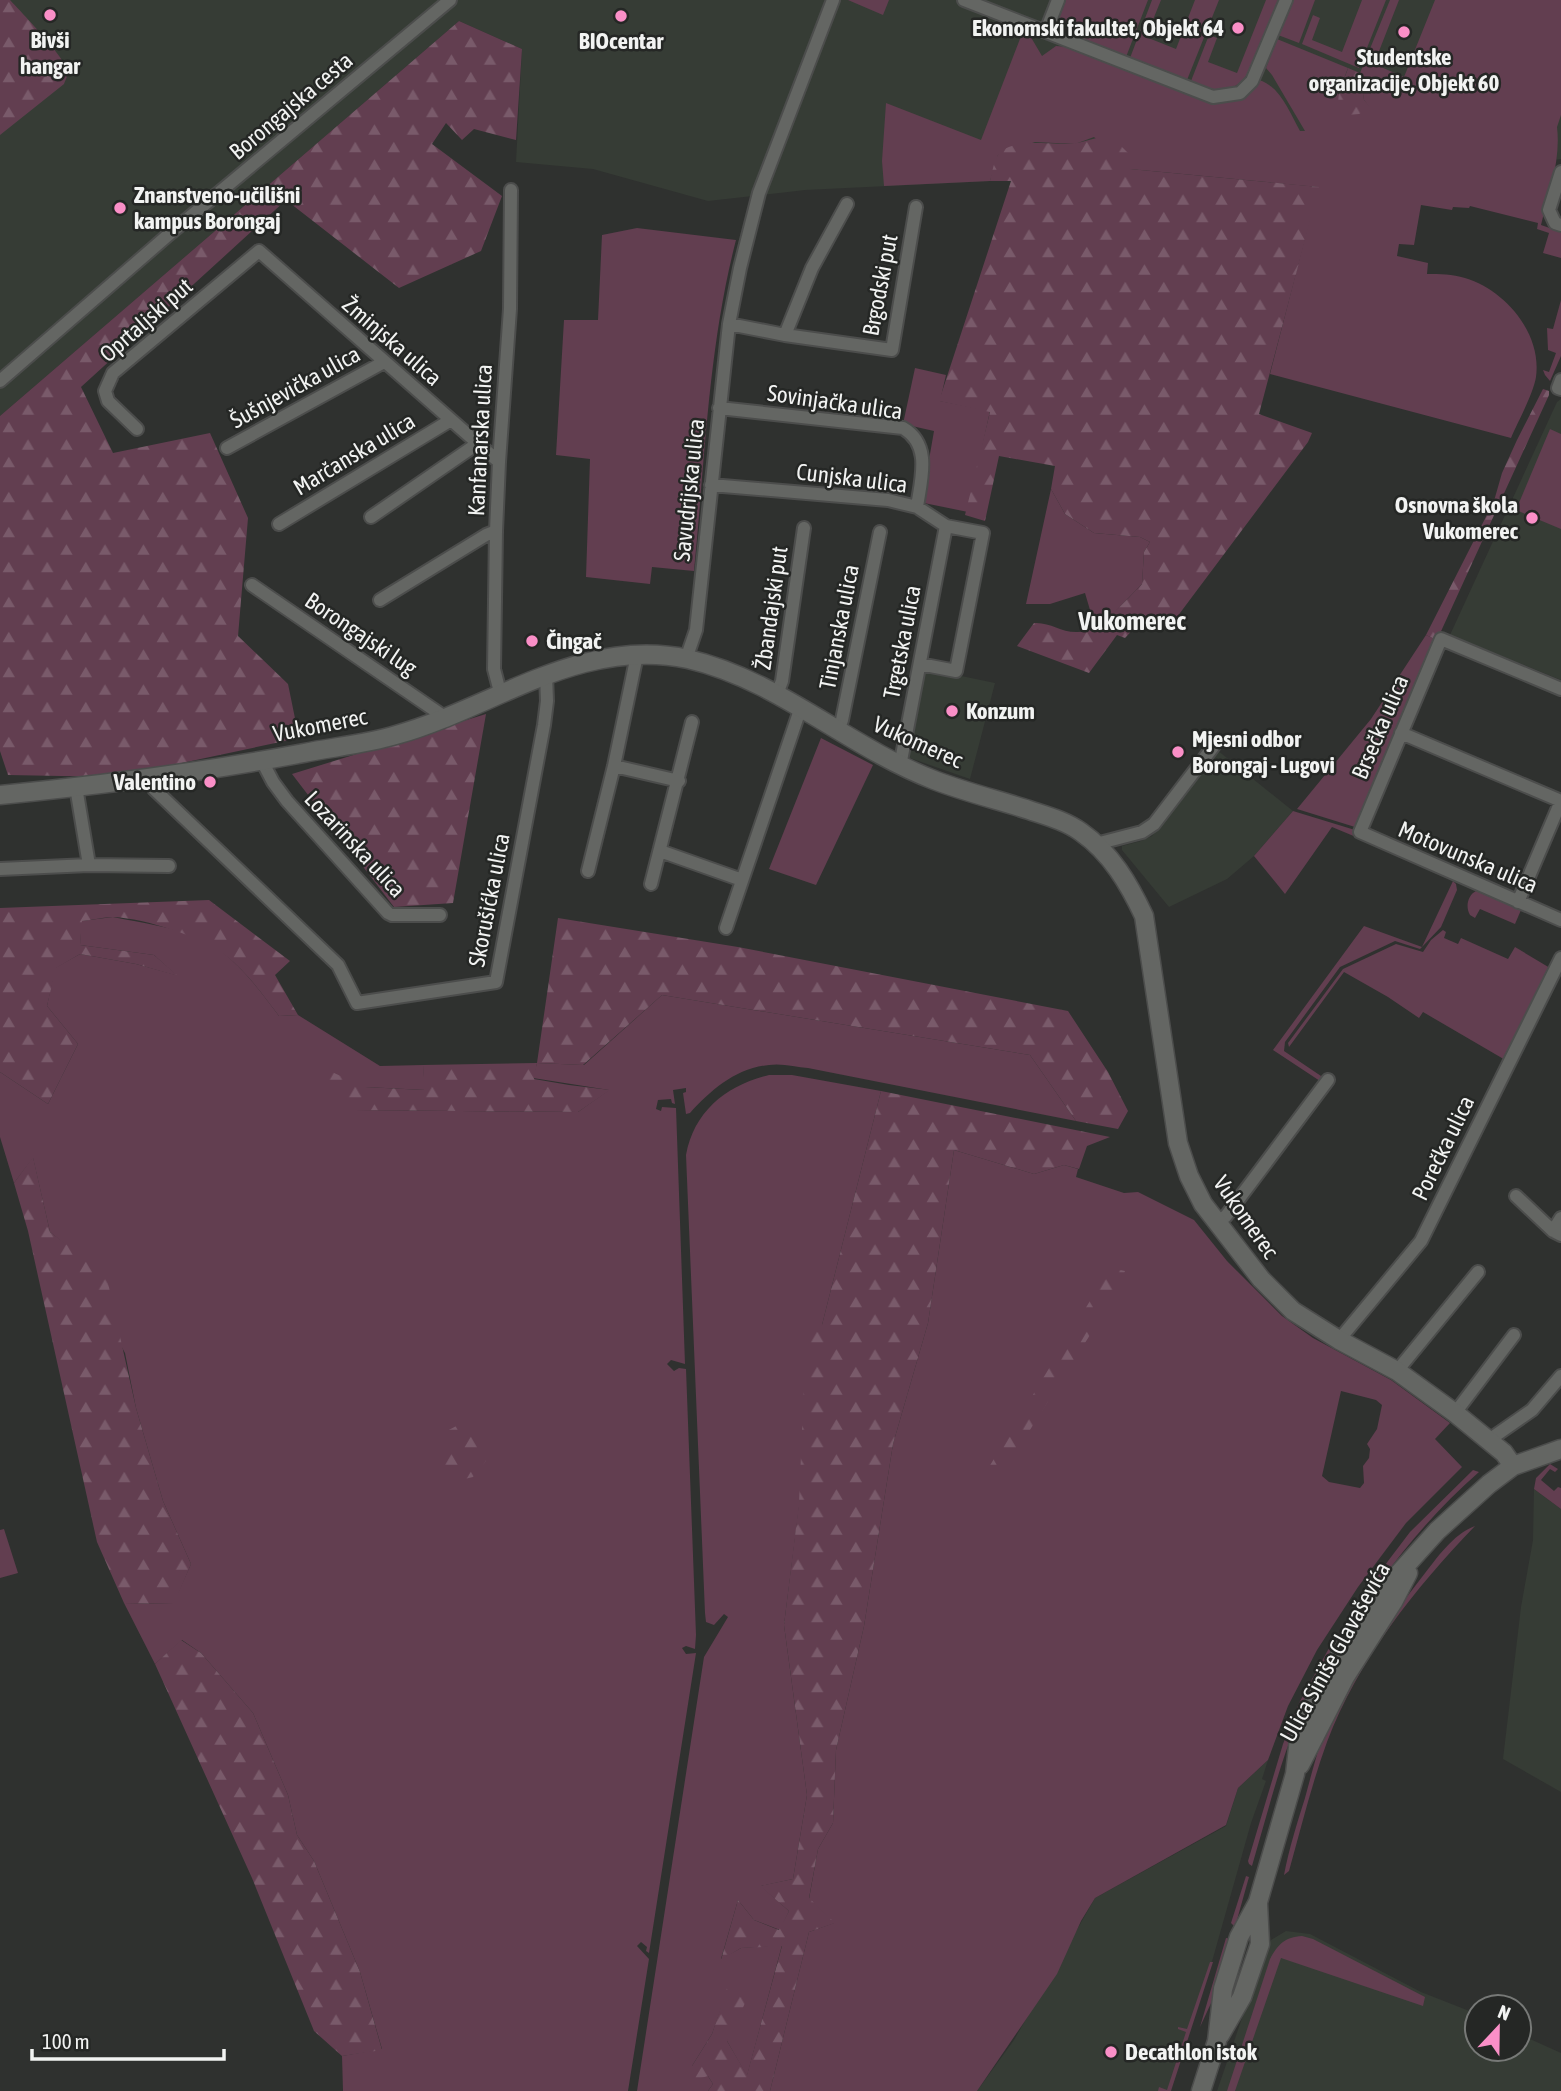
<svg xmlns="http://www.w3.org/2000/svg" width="1561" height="2091" viewBox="0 0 1561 2091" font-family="'Asap Condensed',sans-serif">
	<defs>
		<pattern id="forest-firs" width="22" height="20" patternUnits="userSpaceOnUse" patternTransform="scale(1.75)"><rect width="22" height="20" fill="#623e50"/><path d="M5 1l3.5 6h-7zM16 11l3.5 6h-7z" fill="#795a6a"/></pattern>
	</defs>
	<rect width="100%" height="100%" fill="#2f312f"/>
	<path fill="#363c35" d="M0,0H1561V159L1319,187L1152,170L1012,180L805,190L708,201L593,169L516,162L522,49L459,21L0,416Z
		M1561,399V680L1450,635L1557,402Z
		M923,668L995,683L970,779L907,757Z
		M1217,750L1293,811L1254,856L1227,879L1169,907L1122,850V846L1141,841L1152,836Z
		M1534,1489L1561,1509V1792L1503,1759L1521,1607L1533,1540Z
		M1268,1760L1262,1779L1266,1781L1251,1823L1213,1958L1169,2091H977L1014,2040L1095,1898L1226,1826L1238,1788Z
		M1286,1931L1310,1934L1421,1992L1477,2014V2049H1519V2034L1561,2053V2091H1217L1265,1951L1271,1940Z"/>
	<path fill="#623e50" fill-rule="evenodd" d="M848,0H889L883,15Z
		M1066,0H1148L1126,57L1062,31L1059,18Z
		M1152,0H1161L1146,37L1176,49L1195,0H1219L1187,80L1130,58Z
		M1266,0H1279C1268,27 1254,94 1218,90C1209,90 1199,84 1191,81L1209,35L1217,38L1208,62L1237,73Z
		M1292,0H1315L1299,43L1278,35Z
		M1362,0H1386L1359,68L1302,44L1313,15L1320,18L1312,40L1342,52Z
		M1390,0H1399L1374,64L1404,77L1435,0H1561V115L1557,127C1561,160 1549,192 1541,225L1561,232V258L1543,253L1549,233L1537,229L1538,223L1470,206L1469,208L1453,207L1452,210L1421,205L1414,245L1399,244L1397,256L1428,263L1427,274C1440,274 1452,274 1465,278C1505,290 1542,333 1536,377C1533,395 1518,421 1511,438L1270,374L1318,187L1130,169L1094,137L1075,144L1035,142L998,155L990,181L884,186L882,161L886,103L981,140L1023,31L1029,34L1042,56L1056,46L1069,47L1213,102C1234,102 1247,97 1259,80C1280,86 1290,113 1300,131H1305L1272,75L1266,68L1277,39L1348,68L1338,94L1370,108L1364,100L1360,73Z
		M637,228L736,240C708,348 705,461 694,571L652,567L650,584L586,577L590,459L556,455L564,320H598L602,235Z
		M1561,300V356L1550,381L1545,375L1543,370L1549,372L1556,353L1548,350L1547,328L1553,329Z
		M915,368L946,375L940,401L990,411L968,512L924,503L922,500L934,431L903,424Z
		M1550,429L1561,434V529L1516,510Z
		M1051,489L1065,514L1094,533L1140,537L1150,542L1144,552L1142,584L1106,621L1089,628L1090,610L1085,593L1050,604H1026Z
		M1426,635L1437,640L1429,652L1355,827L1297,809L1371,719Z
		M821,738L873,765L816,885L769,869Z
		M1293,811L1355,830L1356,837L1332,827L1285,894L1254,856Z
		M1453,881L1456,884L1457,890L1441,927L1422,947L1420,949L1395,941L1340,967L1285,1042L1284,1051L1321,1076L1320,1081L1273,1050L1364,926L1422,947Z
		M1476,891L1521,910L1515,924L1480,909L1475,918L1470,915C1465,907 1468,895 1476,891Z
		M113,917C142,923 176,927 203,940C235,956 258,988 279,1016L298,1015L380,1066L423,1065L425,1090L365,1087L357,1110L578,1112L609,1090L533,1078L537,1063L584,1065L662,995L1030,1055L1076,1121L808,1068C796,1067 782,1063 769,1065C736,1068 711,1090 690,1113L686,1114L683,1093L686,1092V1088L673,1090L675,1104L672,1103L671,1099L658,1100L656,1109L661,1111L662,1107L676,1108L685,1364L671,1360L667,1364L674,1371L679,1368L686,1369L696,1635L695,1649L686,1646L682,1648L686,1654L696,1653L649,1953L646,1951L647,1947L641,1942L637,1946L649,1959L628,2091H343L342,2056L382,2049L360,1972L314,1861L297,1835L288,1795L253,1713L201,1653L182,1640L155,1664L124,1603L173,1604L191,1564L163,1501L136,1408L125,1353L66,1245L50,1232L33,1158L14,1183L0,1137V1072L48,1104L78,1044L47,1006L55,968L80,954L136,964L176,975L154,955L80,945L81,921Z
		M1443,930L1446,932L1444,938L1458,944L1461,938L1508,959L1515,947L1550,968L1507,1061L1423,1012L1419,1018L1388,997L1344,972L1289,1047L1288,1043L1343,969L1396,944L1423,952L1431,940Z
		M769,1075H792L881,1091L822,1325L784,1625L807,1795L793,1879L761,1886L789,1911L780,1930L754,1920L738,1900L721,1959L741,1948L782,1945L747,2076L727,2041L730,1983L712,2034L692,2066L708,2076L713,2084L708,2091H637L704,1657L728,1617L724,1614L714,1625L706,1622L705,1613L686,1155C694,1111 727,1085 769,1075Z
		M954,1150L1034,1174L1064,1165L1078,1169L1076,1177L1124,1193L1138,1192L1194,1220L1227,1261L1282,1316L1313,1338L1391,1380L1450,1423L1435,1439L1462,1467L1406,1523L1358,1587L1317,1650L1288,1706L1268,1760L1238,1788L1226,1825L1095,1898L1081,1921L1057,1974L977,2091H770L809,1932L834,1923L809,1899L818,1849L833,1823L836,1750L864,1626L893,1444L928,1323ZM1341,1391L1376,1400L1382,1405L1377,1429L1367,1444L1370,1449L1369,1458L1363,1466L1364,1483L1360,1488L1329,1482L1322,1476Z
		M1550,1464L1558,1469L1555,1472L1550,1469L1541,1480L1554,1491L1558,1487L1561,1488V1509L1534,1489L1536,1478Z
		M1473,1470L1479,1472C1422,1522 1378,1580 1339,1644C1323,1670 1307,1695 1296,1724C1278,1770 1266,1818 1252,1866L1249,1864L1248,1861L1283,1744L1299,1703L1328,1650L1388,1561L1410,1532Z
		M1475,1526C1415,1588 1358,1660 1327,1742C1312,1783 1301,1828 1289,1871L1284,1875C1289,1849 1297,1823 1305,1798C1313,1769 1320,1738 1334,1712C1359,1665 1389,1619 1422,1577C1437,1558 1453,1534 1475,1526Z
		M4,1529L18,1573L0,1578V1530Z
		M1246,1876L1249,1877L1235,1927L1231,1923Z
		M1302,1936L1313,1939L1425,1997L1423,2006L1281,1958L1235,2091H1227L1270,1959C1278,1944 1285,1937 1302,1936Z
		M1226,1938L1232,1939L1212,2001L1200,2027Z
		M1210,1962H1213L1171,2091H1158L1159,2087L1167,2090L1186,2032L1178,2029V2027L1187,2029Z"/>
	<path fill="url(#forest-firs)" d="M0,0H10C21,12 68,60 68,73C68,75 65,81 64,84L0,135Z
		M459,21L522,49L516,140L474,129L462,140L446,123L432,144L502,196L481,251L399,288L286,200L81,387L113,453L210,433L248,518L238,636L288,684L299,738L116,777L8,775L0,751V416Z
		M1348,68L1360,73L1364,100L1371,108L1359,114L1347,115C1329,104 1344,83 1348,68Z
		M1110,135L1129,154L1130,169L1319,187L1259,414L1312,433L1308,442L1174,621H1141L1125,638L1117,635L1089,673L1017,646L1034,623C1050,622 1060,632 1076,632C1098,634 1127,599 1142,584L1144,552L1150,542L1140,537L1094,533L1065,514L1051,489L1055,466L999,456L985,521L965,515L990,412L939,401L1011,181H990C992,173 994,161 998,155C1010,137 1054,145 1072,144C1085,142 1097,137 1110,135Z
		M1543,389L1549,391V395L1437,640L1426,635L1494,501L1502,473L1517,440Z
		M486,714L453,903L394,907L292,774Z
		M209,900L290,961L275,975L298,1015L279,1016C263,995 247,972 225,955C200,936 146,919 114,917C104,917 92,920 82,921L80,945L154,955L178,976L136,964L80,954L56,968L47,1006L78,1044L48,1104L0,1072V908Z
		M558,918L738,947L1068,1011L1108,1072L1128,1111L1118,1129L1076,1121L1030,1055L662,995L583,1065L537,1063L534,1079L569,1085L610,1090L578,1112L357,1110L306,1073L312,1063L365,1087L424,1090L423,1065L537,1063Z
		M881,1091L1110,1137L1087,1146L1079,1169L1064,1165L1034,1174L954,1150L928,1323L893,1444L864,1626L836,1750L833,1823L818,1849L809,1898L835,1923L809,1932L770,2091H708L713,2084L708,2076L691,2081L692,2066L712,2034L729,1982L747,1999L727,2041L747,2075L782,1946L741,1948L721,1960L738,1900L754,1920L779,1930L789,1911L760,1886L793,1879L807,1795L784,1625L799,1503L806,1334L822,1325Z
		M33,1157L50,1232L106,1274L136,1408L163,1501L191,1564L174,1604L124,1603L97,1542L28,1231L14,1183Z
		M1110,1268L1125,1271L1114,1297L1011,1460L986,1472Z
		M464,1422L476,1423L484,1445L486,1461L473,1477L456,1481L445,1473L443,1433Z
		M181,1640L201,1653L253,1713L288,1795L297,1835L314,1861L360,1972L382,2050L342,2056L314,2031L252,1878L155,1664Z"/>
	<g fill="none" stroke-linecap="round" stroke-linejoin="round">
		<g stroke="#4c4d4c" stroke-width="16">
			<path id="street" d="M964,0L1213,97L1240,93L1252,81L1286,0
				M1046,31L1058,0
				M1561,172L1549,210L1555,223L1561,225
				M729,324L785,335L812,268L847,204
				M785,335L892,350L916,207
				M1561,380L1558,388L1561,389
				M0,381L167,236L450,0
				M719,408L903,428C932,445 921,479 917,507
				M137,429L108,401L105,391L113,373L259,251L499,462
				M227,448L384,362
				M711,485L888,500L917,507L946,526L983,533L956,671L920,664
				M371,517L477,444
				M279,524L451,420
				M252,585L446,718
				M380,600L486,535L496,531
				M686,659L696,630L729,324L740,268L759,193L833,0
				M1561,689L1441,639L1360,832L1561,920
				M500,692L494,669L496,531L499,462L510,309L511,190
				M777,694L782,681L804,528
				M838,730L842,720L880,532
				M1401,733L1561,801
				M262,761L273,782L287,801L388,913L392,915H440
				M614,766L679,781
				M900,766L946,526
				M148,779L154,789L338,965L357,1003L496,982L544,725L547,701L546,675
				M76,787L89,865
				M1096,844L1142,832L1154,824L1216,743
				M660,851L742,880
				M0,869L89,865L169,866
				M588,871L614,766L637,655
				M651,884L692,722
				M1518,902L1561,801
				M726,928L801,707
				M1516,1196L1553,1231
				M1561,1218L1553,1231L1561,1235
				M1216,1223L1226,1216L1328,1080
				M1339,1340L1421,1241L1561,958
				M1397,1371L1478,1272
				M1455,1413L1514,1335
				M1489,1440L1532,1410L1561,1376"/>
		</g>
		<g stroke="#4c4d4c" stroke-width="21">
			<path id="secondary" d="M0,795C102,785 203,772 304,753C334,747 366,744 396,735C493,708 581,636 688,659C779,680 848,747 934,780C965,792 998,800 1029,810C1047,816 1066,821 1081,832C1111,853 1129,884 1144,916L1178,1143L1189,1176L1203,1204L1261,1279L1293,1311L1339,1340L1397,1371L1455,1413L1504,1453L1513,1466
				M1300,1765L1345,1677L1393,1602L1408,1573
				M1220,2035L1242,1997L1260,1944L1258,1904
				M1201,2091L1217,2041L1223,1989L1239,1937L1258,1902L1295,1774L1299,1739L1321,1687L1360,1622L1382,1592L1437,1531L1489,1484L1513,1466L1561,1449"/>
		</g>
		<use href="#street" stroke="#646663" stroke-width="12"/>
		<use href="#secondary" stroke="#646663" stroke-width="18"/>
	</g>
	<g fill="#fa8fc7" stroke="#252725" stroke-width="2.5">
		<circle cx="50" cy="15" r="7"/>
		<circle cx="621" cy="16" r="7"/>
		<circle cx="1238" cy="28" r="7"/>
		<circle cx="1404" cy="32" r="7"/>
		<circle cx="120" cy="208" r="7"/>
		<circle cx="1532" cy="518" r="7"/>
		<circle cx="532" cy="641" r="7"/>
		<circle cx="952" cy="711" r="7"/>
		<circle cx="1178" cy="752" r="7"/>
		<circle cx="210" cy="782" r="7"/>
		<circle cx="1111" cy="2052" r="7"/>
	</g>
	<g text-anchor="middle" stroke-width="5" stroke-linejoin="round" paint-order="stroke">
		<g font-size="23" font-weight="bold" fill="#f2f3f2" stroke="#252725" text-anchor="start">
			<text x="1224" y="36" text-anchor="end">Ekonomski fakultet, Objekt 64</text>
			<text x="50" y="48" text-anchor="middle">Bivši<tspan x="50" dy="26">hangar</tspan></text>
			<text x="621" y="49" text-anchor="middle">BIOcentar</text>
			<text x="1404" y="65" text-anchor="middle">Studentske<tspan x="1404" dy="26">organizacije, Objekt 60</tspan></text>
			<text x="134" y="203">Znanstveno-učilišni<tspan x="134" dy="26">kampus Borongaj</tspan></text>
			<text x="1518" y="513" text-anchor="end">Osnovna škola<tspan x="1518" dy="26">Vukomerec</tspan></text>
			<text x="546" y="649">Čingač</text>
			<text x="966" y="719">Konzum</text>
			<text x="1192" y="747">Mjesni odbor<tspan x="1192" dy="26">Borongaj - Lugovi</tspan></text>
			<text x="196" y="790" text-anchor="end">Valentino</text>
			<text x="1125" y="2060">Decathlon istok</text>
		</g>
		<g font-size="23" fill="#f2f3f2" stroke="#252725">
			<text transform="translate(291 106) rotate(-40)" y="8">Borongajska cesta</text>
			<text transform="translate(880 285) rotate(-79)" y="8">Brgodski put</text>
			<text transform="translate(146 320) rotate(-41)" y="8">Oprtaljski put</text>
			<text transform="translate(392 341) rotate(41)" y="8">Žminjska ulica</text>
			<text transform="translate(295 387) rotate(-29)" y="8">Šušnjevička ulica</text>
			<text transform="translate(835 402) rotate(8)" y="8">Sovinjačka ulica</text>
			<text transform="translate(480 440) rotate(-87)" y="8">Kanfanarska ulica</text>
			<text transform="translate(354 454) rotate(-31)" y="8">Marčanska ulica</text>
			<text transform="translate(852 478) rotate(7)" y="8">Cunjska ulica</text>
			<text transform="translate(689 490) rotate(-84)" y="8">Savudrijska ulica</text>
			<text transform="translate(771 608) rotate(-82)" y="8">Žbandajski put</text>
			<text transform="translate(839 627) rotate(-79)" y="8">Tinjanska ulica</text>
			<text transform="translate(361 634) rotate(34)" y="8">Borongajski lug</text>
			<text transform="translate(902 642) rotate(-79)" y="8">Trgetska ulica</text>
			<text transform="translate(320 725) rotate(-11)" y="8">Vukomerec</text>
			<text transform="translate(1380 727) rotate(-67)" y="8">Brsečka ulica</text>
			<text transform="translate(918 742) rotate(24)" y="8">Vukomerec</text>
			<text transform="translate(355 844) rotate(47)" y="8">Lozarinska ulica</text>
			<text transform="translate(1468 857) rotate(23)" y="8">Motovunska ulica</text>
			<text transform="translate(489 900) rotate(-79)" y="8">Skorušićka ulica</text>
			<text transform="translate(1443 1148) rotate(-64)" y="8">Porečka ulica</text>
			<text transform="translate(1246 1217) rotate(55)" y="8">Vukomerec</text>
			<text transform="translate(1335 1652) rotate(-61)" y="8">Ulica Siniše Glavaševića</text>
		</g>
		<g font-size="26" font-weight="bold" fill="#f2f3f2" stroke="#252725">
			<text x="1132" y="630">Vukomerec</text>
		</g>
	</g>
	<g transform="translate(1498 2028) rotate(22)"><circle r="33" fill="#252725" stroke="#777977" stroke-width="2"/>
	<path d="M0-5L12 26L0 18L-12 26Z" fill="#fa8fc7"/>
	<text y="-10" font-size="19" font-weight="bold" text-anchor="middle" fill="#f2f3f2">N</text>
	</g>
	<path d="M32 2049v10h192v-10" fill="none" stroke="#f2f3f2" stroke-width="3.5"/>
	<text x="42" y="2049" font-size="21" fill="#f2f3f2" stroke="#252725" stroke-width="5" paint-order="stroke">100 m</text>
</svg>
